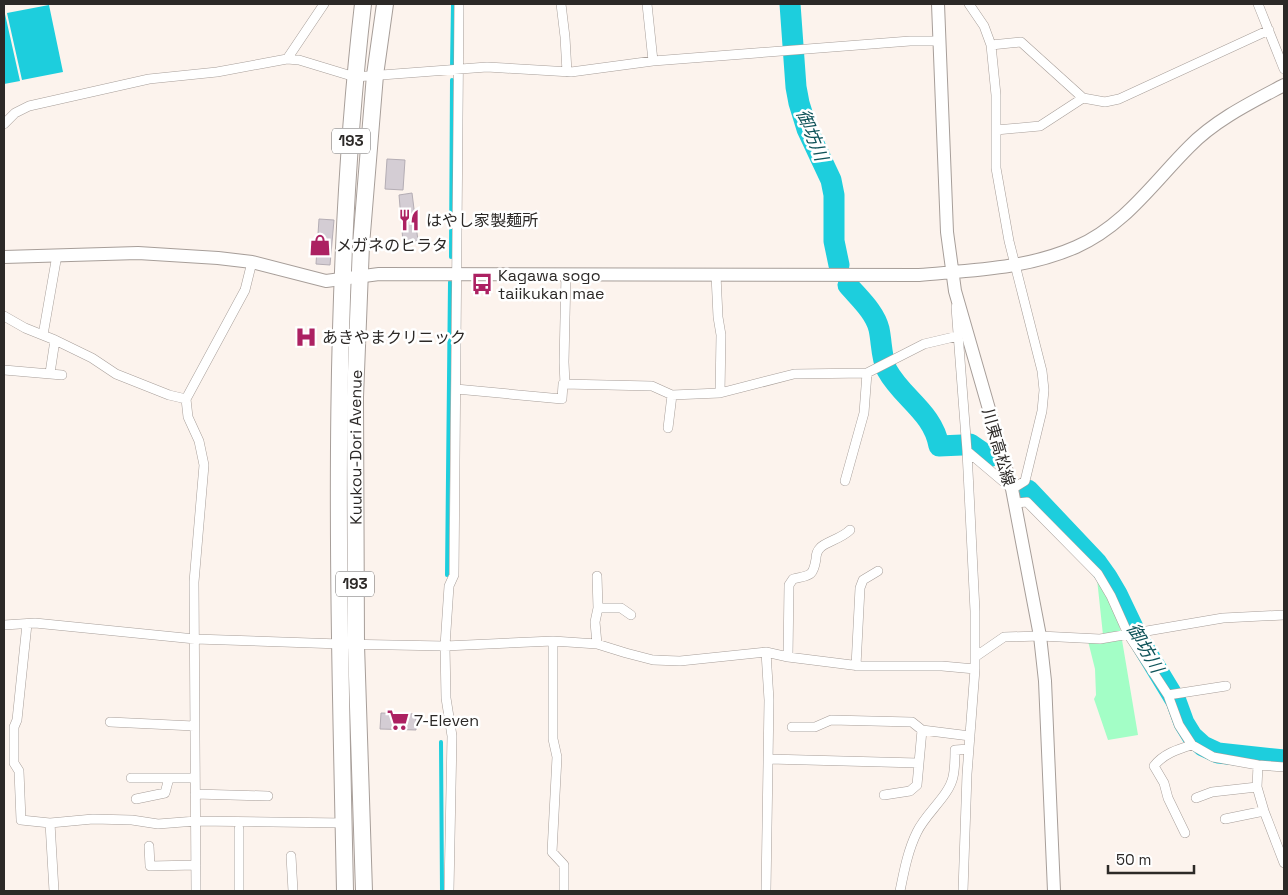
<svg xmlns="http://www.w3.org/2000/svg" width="1288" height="895" viewBox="0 0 1288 895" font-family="'Space Grotesk','Noto Sans JP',sans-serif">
	<rect width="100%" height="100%" fill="#fcf3ed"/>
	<path fill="#a3fec6" d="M1097,579C1110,594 1117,614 1121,633L1103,635Z
		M1122,640L1138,735L1108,740L1094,699L1096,695L1095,669L1088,641Z"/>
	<path fill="#1dcedd" d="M49,5L63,72L22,80L7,13Z
		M4,14H5L20,81L4,84Z"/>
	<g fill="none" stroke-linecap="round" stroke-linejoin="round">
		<path stroke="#1dcedd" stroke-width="4" d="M452,68L453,4
			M451,257L452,80
			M447,575L450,282
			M441,742L442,891"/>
		<path stroke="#1dcedd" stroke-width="21" d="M790,4L796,87L799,103L807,129L831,180L834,195V241L839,265
			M848,285C859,298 875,312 879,329C882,343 881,357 887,370C902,398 933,412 939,446L962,445
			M970,444L989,457
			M1028,490L1097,563L1107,577L1117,594L1139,640L1176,701L1184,723L1192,736L1203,746L1218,753L1284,760"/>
	</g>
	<path fill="#d4cdd4" stroke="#b4adb4" d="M387,159L405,160L403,190L385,189Z
		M412,193L418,241L403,242L399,195Z
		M319,219L334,220L330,265L316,264Z
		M381,713L416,714V730L380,729Z"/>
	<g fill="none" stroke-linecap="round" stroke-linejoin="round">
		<g stroke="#a79e99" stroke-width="10">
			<path id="street" d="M561,4L565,37L567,72
				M647,4L653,61
				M1258,4L1284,69
				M991,45L1021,42L1083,98L1105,102L1119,99L1269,30
				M287,59L324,4
				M4,124L15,113L29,106L149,79L217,72L287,59L299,60L355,77L487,67L571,72L653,61L910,41H939
				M996,130L1040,126L1083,98
				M716,275L718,317L721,335L720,393
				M956,307L967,451L975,611V669L967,774L963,891
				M4,316L25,328L55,340L92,358L116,374L169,395L186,399
				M43,335L57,255
				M4,370L62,375
				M50,373L55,340
				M565,385L564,362L566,274
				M456,389L562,399L563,384L652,386L672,395L720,393L794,374L867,373L924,344L958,336
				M668,428L672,395
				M967,451L1012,489L1025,481L1042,411L1044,390L1042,371L1009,241L996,168V95L991,45L984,26L969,4
				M845,481L864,413L867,373
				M1015,503L1027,502L1098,574L1111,596L1128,634L1168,695L1179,725L1192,745L1213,757L1258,765L1284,767
				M598,608H621L631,615
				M27,624L17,720L14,727V763L19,771L21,820L50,823L93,819L132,820L158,824L196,821L344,823
				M4,625L35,623L195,639L340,644L445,646L553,641L597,644L626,653L653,660L680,661L766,652L788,657L860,666H942L975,669
				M553,641V739L557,757L552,852L564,865V891
				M597,644L595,622L598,608L597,576
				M766,652L769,700L766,891
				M788,657L789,585L793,579C810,575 813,577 816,559C816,556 817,551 820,548C825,542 841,539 850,530
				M975,657L1004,637L1040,636L1100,639L1223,618L1284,615
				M856,666L860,588L863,580L878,571
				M1168,695L1226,686
				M110,722L194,726
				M792,727H815L831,720L912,722L922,730L970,736
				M769,759L918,763
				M1258,765L1257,787L1264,811L1284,863
				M131,778H195
				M195,794L268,796
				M884,795L910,791L917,785L922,730
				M1196,798L1212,792L1257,787
				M136,799L165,793L169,778
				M1225,819L1264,811
				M50,823L54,891
				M1185,833L1168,798L1164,783L1154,766C1163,754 1178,749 1192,745
				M149,846L150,866L196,865
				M291,856L293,891
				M196,891L194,582L204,465L199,441L188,417L186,399L245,290L252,262
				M239,891V829
				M449,891L452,736L446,698L445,646L449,586L454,575L459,4
				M900,891C904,871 908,850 917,832C926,813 949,796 953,777C955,768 955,758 955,750L969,749"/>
		</g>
		<g stroke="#a79e99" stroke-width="14">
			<path id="secondary" d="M938,4L947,232L955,291L1012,489L1040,636L1045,681L1054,891
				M4,257L138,253L218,258L252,262L326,281L379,274L919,275C973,270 1026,269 1076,247C1124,226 1153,183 1189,147C1215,120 1252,102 1284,85"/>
		</g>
		<g stroke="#a79e99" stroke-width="18">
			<g id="highway">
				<path d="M345,891C339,596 329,298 363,4"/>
				<path id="s1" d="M364,891L356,645L355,397L361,245L375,75L385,4"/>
			</g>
		</g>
		<use href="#street" stroke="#fff" stroke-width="9"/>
		<use href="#secondary" stroke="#fff" stroke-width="12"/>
		<use href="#highway" stroke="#fff" stroke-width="16"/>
	</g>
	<defs>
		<g id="restaurant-bare" transform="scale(1.725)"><path d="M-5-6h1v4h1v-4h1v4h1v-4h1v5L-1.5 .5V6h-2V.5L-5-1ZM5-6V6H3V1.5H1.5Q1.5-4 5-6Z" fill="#ac2162" stroke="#fff" stroke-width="2.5" paint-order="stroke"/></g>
		<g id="shop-bare" transform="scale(1.725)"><path d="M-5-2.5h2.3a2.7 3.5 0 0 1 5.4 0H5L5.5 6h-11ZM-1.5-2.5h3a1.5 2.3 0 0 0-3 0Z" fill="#ac2162" stroke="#fff" stroke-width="2.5" paint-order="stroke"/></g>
		<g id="bus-bare" transform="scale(1.725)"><path d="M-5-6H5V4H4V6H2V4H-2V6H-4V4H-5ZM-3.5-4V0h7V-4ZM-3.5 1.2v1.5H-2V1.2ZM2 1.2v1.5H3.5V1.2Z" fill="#ac2162" stroke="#fff" stroke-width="2.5" paint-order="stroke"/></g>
		<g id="hospital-bare" transform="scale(1.725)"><path d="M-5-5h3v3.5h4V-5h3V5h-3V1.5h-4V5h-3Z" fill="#ac2162" stroke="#fff" stroke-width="2.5" paint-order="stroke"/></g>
		<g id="supermarket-bare" transform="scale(1.725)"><path d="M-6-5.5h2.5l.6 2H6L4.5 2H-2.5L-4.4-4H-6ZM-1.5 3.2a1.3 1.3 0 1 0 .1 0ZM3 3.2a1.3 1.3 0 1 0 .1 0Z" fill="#ac2162" stroke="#fff" stroke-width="2.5" paint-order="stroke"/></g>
	</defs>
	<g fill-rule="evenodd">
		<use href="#restaurant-bare" x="409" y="220"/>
		<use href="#shop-bare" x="320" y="245"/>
		<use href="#bus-bare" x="482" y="284"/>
		<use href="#hospital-bare" x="306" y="337"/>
		<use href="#supermarket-bare" x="398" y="720"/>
	</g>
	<g text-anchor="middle" stroke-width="5" stroke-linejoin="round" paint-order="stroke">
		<g fill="#fff" stroke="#6b6968" stroke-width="1">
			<rect x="332" y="128.5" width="38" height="25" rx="4"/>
			<rect x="336" y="571.5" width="38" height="25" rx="4"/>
		</g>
		<g font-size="15" font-weight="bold" fill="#2c2927">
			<text x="351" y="146">193</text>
			<text x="355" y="589">193</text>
		</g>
		<g font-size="16" fill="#2c2927" stroke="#fff" text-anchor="start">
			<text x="426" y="226">はやし家製麺所</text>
			<text x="336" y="251">メガネのヒラタ</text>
			<text x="498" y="281">Kagawa sogo<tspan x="498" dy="18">taiikukan mae</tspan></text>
			<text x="322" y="343">あきやまクリニック</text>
			<text x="414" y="726">7-Eleven</text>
		</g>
		<g font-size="16" fill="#2c2927" stroke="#fff">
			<text dy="6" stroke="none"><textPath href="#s1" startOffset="444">Kuukou-Dori Avenue</textPath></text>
			<text transform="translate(999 447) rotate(74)" y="6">川東高松線</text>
		</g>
		<g font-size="18" font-style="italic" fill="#0f5359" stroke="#fff">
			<text transform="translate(812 135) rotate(68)" y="6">御坊川</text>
			<text transform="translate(1145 648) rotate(60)" y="6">御坊川</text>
		</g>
	</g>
	<rect width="1288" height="895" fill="none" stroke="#2c2927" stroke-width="10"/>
	<path d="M1108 865v8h86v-8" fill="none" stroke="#2c2927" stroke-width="2.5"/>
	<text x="1116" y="865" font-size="15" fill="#2c2927" stroke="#ffffff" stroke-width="4" paint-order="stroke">50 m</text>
</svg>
